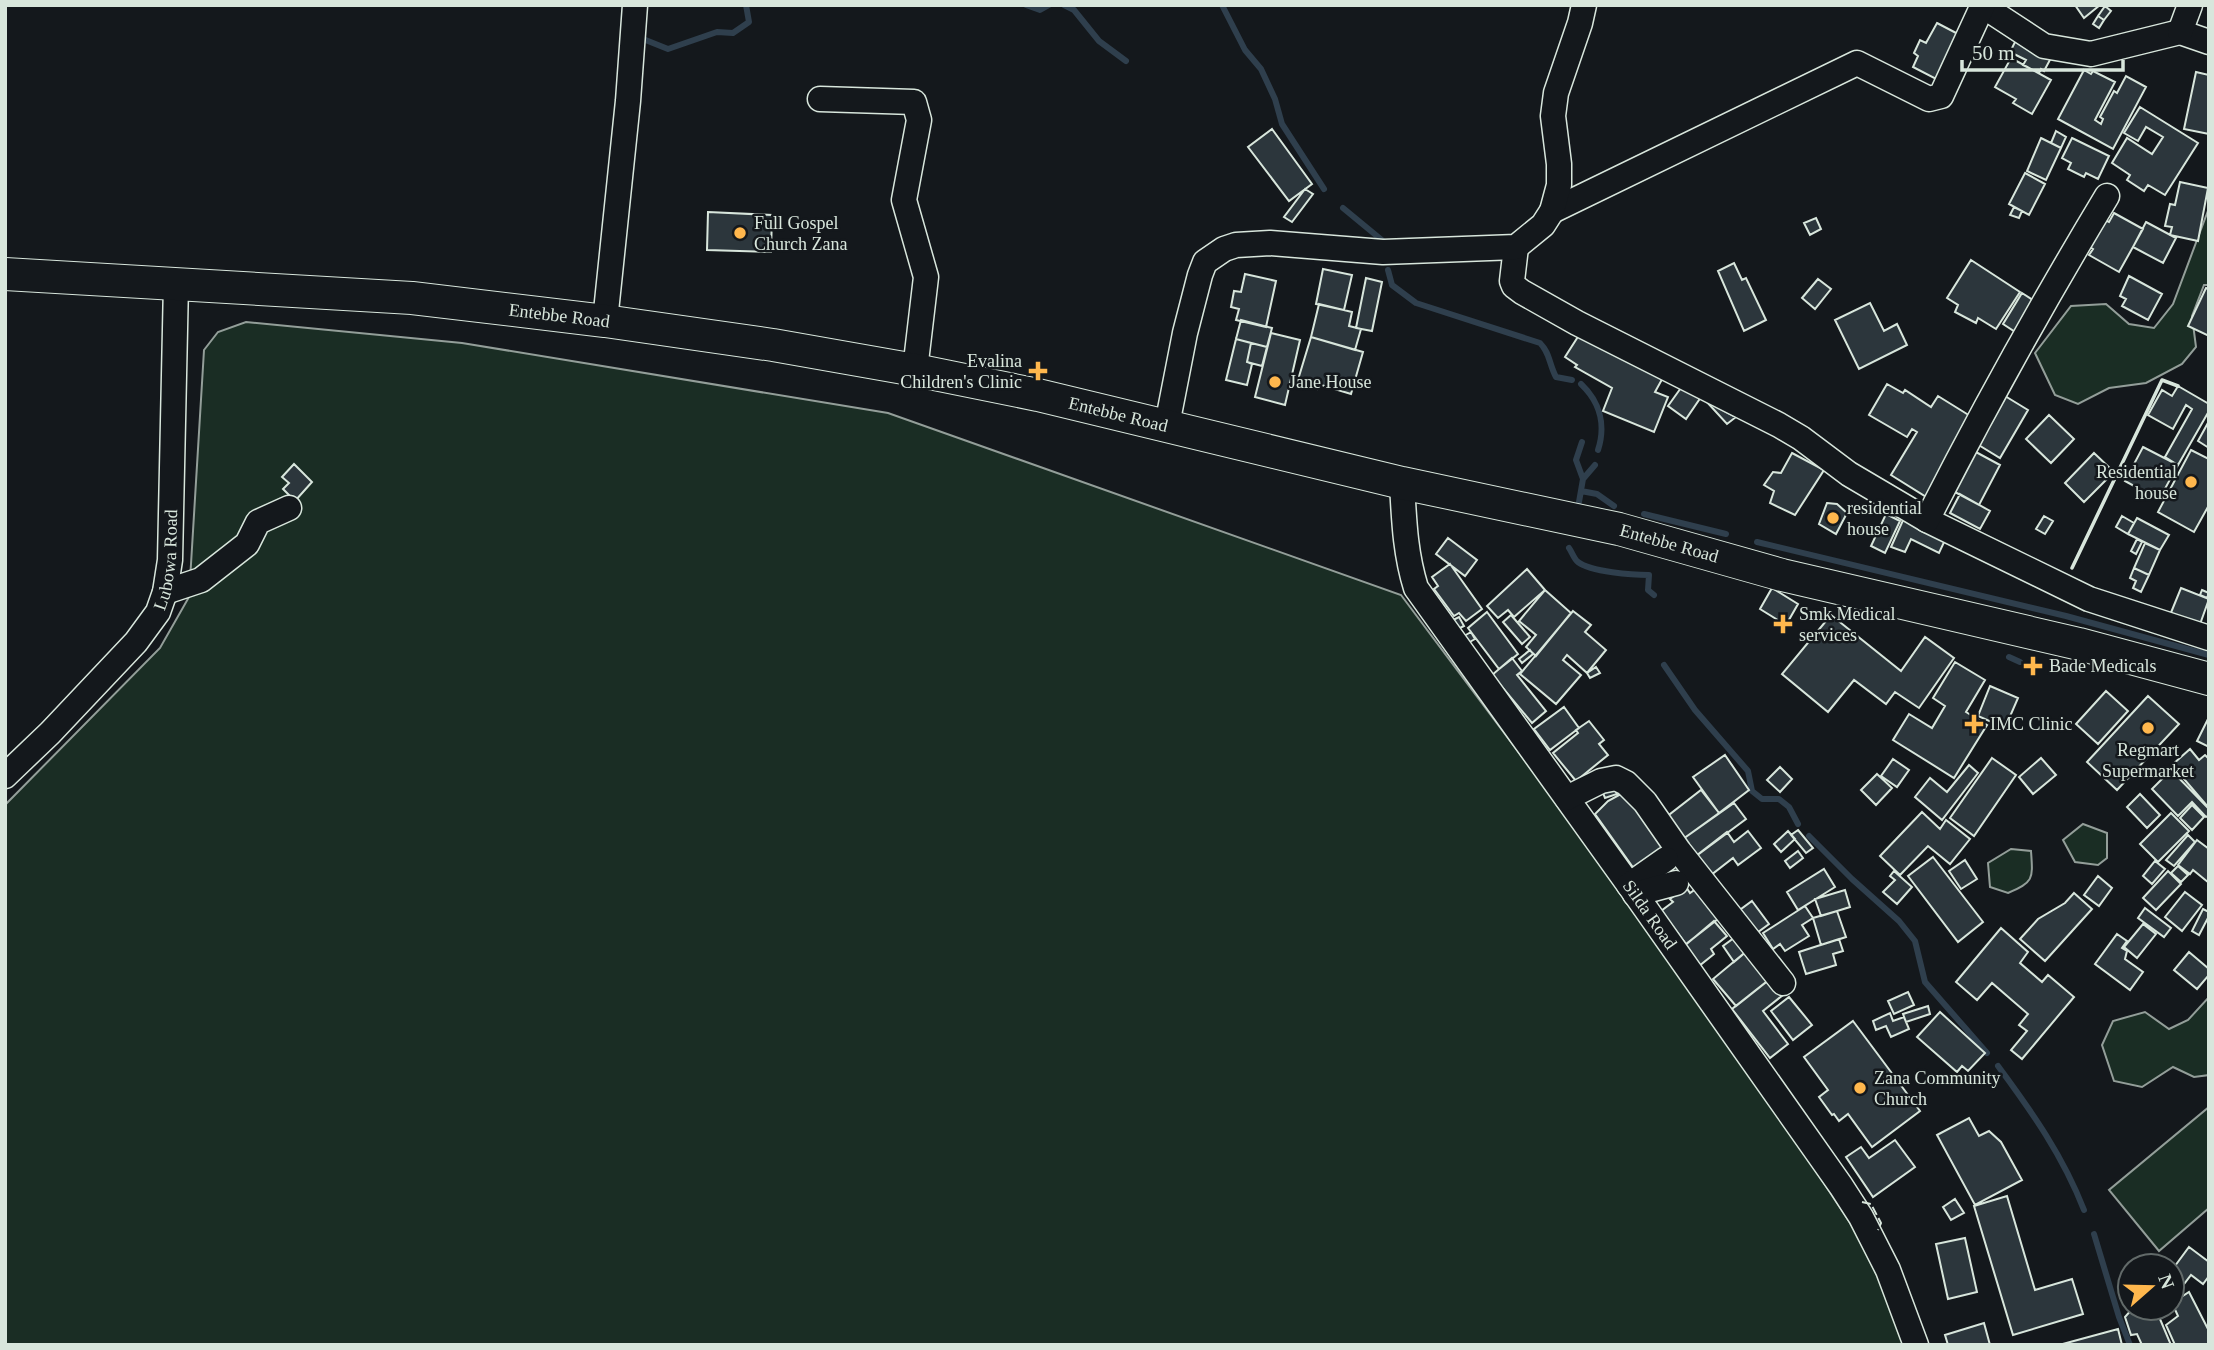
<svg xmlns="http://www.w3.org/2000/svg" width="2214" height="1350" viewBox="0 0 2214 1350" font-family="Georgia,serif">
	<rect width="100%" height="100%" fill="#14181c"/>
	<path fill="#1a2d24" stroke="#939e99" stroke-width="2" d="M2209,208V285H2204L2192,316L2196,347L2182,364L2146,383L2109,388L2078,404L2055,395L2035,353L2071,306L2106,304L2129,324L2154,328L2173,304Z
		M246,322L462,343L888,413L1401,595L1645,921L1760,1086L1860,1238L1909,1345H7L5,1342V805L160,648L189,597L204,350L218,332Z
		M2083,824L2107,833V858L2098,865L2075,862L2063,840Z
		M2011,849L2031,851C2033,879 2034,882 2008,893L1990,887L1988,863Z
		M2209,997V1075L2194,1077L2173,1067L2142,1087L2114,1081L2102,1045L2113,1021L2145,1012L2169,1029L2188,1020Z
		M2209,1107V1208L2159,1251L2109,1190Z"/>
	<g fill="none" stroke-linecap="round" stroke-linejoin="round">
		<path stroke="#2f3f4d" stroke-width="6" d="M1026,5L1040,10L1049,5
			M1064,5L1074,10L1099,41L1126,61
			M1222,5L1245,50L1261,69L1275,99L1282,124L1324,189
			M643,39L668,49L717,32L733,33L749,22L746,5
			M1343,208L1383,241
			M1388,270L1392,285L1416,303L1540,343C1550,353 1549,364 1556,377L1572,380
			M1581,384C1600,402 1606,425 1598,450
			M1583,479L1595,465
			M1581,491L1597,494L1614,506
			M1579,502L1583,479L1576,460L1582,442
			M1644,514L1726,534
			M1757,542L2066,616L2209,655
			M1569,548C1572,552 1574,559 1578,562C1591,572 1633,575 1649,575L1648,590L1654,595
			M2009,657L2020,662
			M1664,665L1695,710L1748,771L1752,791L1762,799H1779L1789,807L1798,824
			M1809,836L1852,879L1899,921L1915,941L1925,982L1987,1053
			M1998,1066C2032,1112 2063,1156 2084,1210
			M2094,1234L2119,1317L2130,1345"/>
	</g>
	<path fill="#2c363c" stroke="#d8e6dc" stroke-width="2" d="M2075,5H2100L2084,18Z
		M2105,6L2111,11L2104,20L2098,16Z
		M2098,16L2104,20L2099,28L2093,24Z
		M1937,23L1960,35L1938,80L1913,67L1918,56L1914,53L1920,40L1926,43Z
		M2016,40L2051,58L2044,71L2041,69L2039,73L2023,65L2026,60L2010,52Z
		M2011,58L2051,80L2032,114L2013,103L2016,99L1995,87Z
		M2084,70L2091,74L2093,71L2115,82L2095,120L2101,124L2103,119L2100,117L2114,91L2117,93L2126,76L2146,87L2113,149L2058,119Z
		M2196,72L2209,75V134L2184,129Z
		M2140,107L2198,143L2165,195L2148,185L2144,191L2127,180L2130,175L2112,163L2127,138L2152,154L2163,137L2146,127L2138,141L2124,133Z
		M1272,129L1312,184L1289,201L1248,147Z
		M2056,131L2066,137L2061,148L2051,143Z
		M2041,138L2061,148L2046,180L2027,171Z
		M2072,138L2109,156L2098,179L2086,173L2084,177L2068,169L2071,163L2062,158Z
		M2025,173L2045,184L2029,215L2009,204Z
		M2180,182L2208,188L2198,241L2170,235L2172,227L2165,226L2170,204L2175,205Z
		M1305,189L1313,194L1292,222L1284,217Z
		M2014,207L2022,211L2019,218L2010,215Z
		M708,212L772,215L771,252L707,250Z
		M2114,213L2143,229L2119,272L2089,255L2093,249L2088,246L2103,219L2109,222Z
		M1816,218L1821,229L1810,235L1804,223Z
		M2146,222L2176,238L2163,263L2133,247Z
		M1971,260L2020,292L1996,329L1978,318L1976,323L1955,312L1958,305L1947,298Z
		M1734,263L1742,280L1746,278L1766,320L1744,331L1718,271Z
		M1323,269L1352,275L1344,310L1316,304Z
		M1245,274L1276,281L1266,327L1236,320L1239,309L1231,307L1234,291L1241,292Z
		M2129,276L2162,294L2148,320L2122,306L2126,299L2120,296Z
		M1366,278L1382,282L1372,331L1356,328Z
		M1818,279L1831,289L1815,309L1802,298Z
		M2206,288L2209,289V336L2188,326Z
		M2022,293L2039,304L2020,335L2003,324Z
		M1870,303L1884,331L1897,324L1907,345L1859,369L1835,320Z
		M1319,304L1352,312L1349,326L1361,329L1355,350L1311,337Z
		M1241,320L1272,328L1267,347L1236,339Z
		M1581,332L1665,374L1655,392L1668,397L1654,432L1603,411L1612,388L1575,367L1577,365L1565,357Z
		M1271,333L1300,340L1285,405L1255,397Z
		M1311,337L1363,352L1351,394L1318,384L1317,389L1297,383Z
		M1236,339L1251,343L1247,362L1252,364L1247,385L1226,380Z
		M1251,343L1267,347L1262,366L1247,362Z
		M1887,384L1903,393L1905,390L1931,407L1938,396L1975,419L1928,498L1891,475L1917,432L1912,429L1907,437L1869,415Z
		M1683,385L1701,397L1686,419L1668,406Z
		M2178,386L2209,404V411L2178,465L2165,457L2192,409L2186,405L2173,429L2148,415L2162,390L2172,396Z
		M2005,396L2028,410L2000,458L1977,444Z
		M1706,401L1736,417L1727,424Z
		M2049,415L2074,439L2051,463L2026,439Z
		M2209,421V448L2198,441Z
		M2143,447L2178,465L2161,496L2149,490L2146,497L2136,491L2138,488L2125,481Z
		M2191,450L2209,459V505L2194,532L2158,512Z
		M2191,450L2209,459V505L2194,532L2158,512Z
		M1974,451L2000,465L1979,505L1953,491Z
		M1792,453L1824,470L1795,515L1770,503L1774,491L1764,485L1773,472L1781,473Z
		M2094,453L2114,472L2084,502L2065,483Z
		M294,464L312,482L295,501L283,489L289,483L282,477Z
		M1960,494L1990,511L1980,529L1950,513Z
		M1827,503L1837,504L1847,513L1836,534L1819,524Z
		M1886,514L1900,521L1885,553L1871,546Z
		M2044,516L2053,521L2045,534L2036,529Z
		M2122,516L2134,523L2128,534L2116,527Z
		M1904,518L1946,538L1939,553L1911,539L1905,552L1891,547Z
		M2137,518L2169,535L2160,550L2128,534Z
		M1448,538L1477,560L1465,576L1436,554Z
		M2137,539L2142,542L2136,554L2131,551Z
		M2145,543L2160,550L2149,575L2134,568Z
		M1450,564L1482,609L1466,621L1459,613L1454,616L1434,589L1438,586L1432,577Z
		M2134,568L2149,575L2141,592L2133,588L2136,581L2130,578Z
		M1527,569L1545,590L1514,617L1508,610L1498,618L1487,606Z
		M1772,588L1798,604L1786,625L1760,609Z
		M2181,588L2209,599L2199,627L2170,615Z
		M1545,590L1571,613L1536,656L1526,647L1536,635L1519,621Z
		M2202,590L2209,593L2207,598L2200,595Z
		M1573,611L1591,625L1585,632L1606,650L1587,673L1567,655L1563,660L1581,675L1556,704L1520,674Z
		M1487,612L1518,654L1499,669L1468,628Z
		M1511,615L1530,637L1522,644L1503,622Z
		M1831,615L1901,671L1925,637L1954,658L1919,708L1895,692L1886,704L1854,680L1828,712L1782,674Z
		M1459,617L1464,626L1456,630L1451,621Z
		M1471,632L1475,639L1468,643L1464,636Z
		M1530,650L1533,654L1522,663L1519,659Z
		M1512,658L1522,671L1517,675L1546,711L1532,723L1492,675Z
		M1955,662L1985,680L1966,712L1987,725L1954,778L1893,740L1909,714L1932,728L1945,706L1933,698Z
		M1596,667L1600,673L1590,678L1587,673Z
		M1990,686L2018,698L2005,728L1978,716Z
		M2106,691L2128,711L2098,744L2076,724Z
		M2148,696L2179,724L2117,790L2087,762Z
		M1564,707L1579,728L1550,750L1534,729Z
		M2208,719L2209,720V747L2197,741Z
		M1589,721L1604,740L1599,744L1608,755L1576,781L1553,753L1578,733L1576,730Z
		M2190,749L2199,760L2205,755L2209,759L2208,807L2172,765Z
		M1725,755L1749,790L1719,813L1693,777Z
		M1992,758L2016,775L1974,836L1950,818Z
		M2041,758L2056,775L2033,794L2019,777Z
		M1893,759L1909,770L1897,787L1881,776Z
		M1969,765L1978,773L1942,820L1915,797L1930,778L1947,792Z
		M1780,767L1792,779L1780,792L1767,780Z
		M2171,770L2209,809V815L2206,817L2192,802L2178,816L2152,789Z
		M1877,774L1892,788L1876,805L1861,790Z
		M1613,785L1617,794L1605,798L1602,790Z
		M1701,790L1719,813L1683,839L1665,818Z
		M2140,794L2160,815L2147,828L2127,807Z
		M1619,795H1628L1673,846L1637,873L1595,814L1608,801Z
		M1734,803L1746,819L1696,856L1683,839Z
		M2192,805L2204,817L2192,830L2180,818Z
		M1922,812L1940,829L1946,820L1970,839L1950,864L1928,846L1900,875L1880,856Z
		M2171,813L2189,831L2158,862L2140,844Z
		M1798,830L1813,848L1806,853L1791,835Z
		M1748,831L1761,848L1738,865L1733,858L1711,875L1696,856L1727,832L1734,842Z
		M1788,831L1795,839L1781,852L1774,844Z
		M2188,835L2195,842L2174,866L2166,860Z
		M2197,840L2209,849V883L2193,870L2190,874L2178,865Z
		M1798,851L1803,858L1790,868L1785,861Z
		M1933,857L1983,922L1958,942L1908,876Z
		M1965,860L1977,879L1961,889L1949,871Z
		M2155,861L2165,869L2152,884L2143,876Z
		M2178,866L2188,875L2181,882L2171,873Z
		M1824,869L1835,887L1798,910L1787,892Z
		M1894,871L1912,887L1897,904L1883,892L1895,880L1890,876Z
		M2168,871L2181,884L2156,910L2143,898Z
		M2098,876L2112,888L2099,906L2084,895Z
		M1700,886L1723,915L1686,944L1661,911L1673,902L1670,899L1686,887L1690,893Z
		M1845,890L1850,907L1821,916L1815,899Z
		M2185,892L2202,905L2182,931L2165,917Z
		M2074,893L2092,909L2045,961L2020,939L2038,919L2065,903Z
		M1752,901L1769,924L1754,935L1737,912Z
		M1805,906L1813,918L1802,925L1809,936L1785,951L1780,944L1773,949L1763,933Z
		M2145,908L2171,928L2164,937L2138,918Z
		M2203,909L2209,912V916L2199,935L2192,931Z
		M1837,911L1846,937L1821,945L1813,918Z
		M1714,921L1727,936L1711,949L1714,954L1699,966L1683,947Z
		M2143,924L2156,934L2137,958L2124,947Z
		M2001,928L2028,952L2020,963L2042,982L2048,975L2074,997L2022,1059L2011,1050L2027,1031L2019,1025L2028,1014L1992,983L1977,1000L1956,982Z
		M2117,934L2127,941L2122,948L2127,951L2125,959L2143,972L2130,990L2095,964Z
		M1738,935L1748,950L1734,962L1723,946Z
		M1839,939L1843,951L1833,954L1836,965L1806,974L1799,952Z
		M1748,950L1770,979L1736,1006L1713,979Z
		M2189,952L2209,969V975L2197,989L2174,970Z
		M1770,979L1783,995L1763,1011L1788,1044L1770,1058L1732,1009Z
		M1908,992L1914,1005L1894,1014L1888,1001Z
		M1789,997L1812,1025L1793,1040L1771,1011Z
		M1928,1006L1930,1014L1906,1022L1903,1014Z
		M1940,1012L1985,1053L1968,1071L1962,1066L1957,1072L1917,1037Z
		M1890,1013L1893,1021L1904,1017L1909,1029L1891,1037L1886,1026L1876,1030L1873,1021Z
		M1853,1021L1920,1111L1872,1147L1848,1114L1839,1121L1834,1114L1832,1115L1819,1097L1828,1090L1804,1057Z
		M1969,1118L1979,1136L1989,1131L2001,1142L2022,1180L1975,1205L1937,1135Z
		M1895,1140L1915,1167L1873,1197L1846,1157L1861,1147L1869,1158Z
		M2007,1196L2035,1290L2072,1279L2083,1314L2013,1335L1974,1206Z
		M1955,1199L1964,1213L1951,1220L1943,1207Z
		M1965,1238L1977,1292L1948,1299L1936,1244Z
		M2189,1247L2209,1262V1276L2203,1284L2191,1275L2175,1296L2172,1293V1270Z
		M2189,1292L2209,1331V1345H2175L2166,1325L2178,1316L2172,1303Z
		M2133,1308H2167L2160,1319L2171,1345H2142L2137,1334L2131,1335L2125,1317Z
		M1984,1323L1990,1345H1948L1945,1335Z
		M2118,1329L2122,1345H2059Z"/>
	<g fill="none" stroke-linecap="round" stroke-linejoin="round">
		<g stroke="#d8e6dc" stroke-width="27">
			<g id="minor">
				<path d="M1983,6L2044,46L2091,54L2180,32L2209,42"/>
				<path d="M2180,32L2190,5"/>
				<path d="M820,99L914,102L919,120L904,200L926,277L915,370"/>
				<path d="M1552,211L1857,63L1929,99L1941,96L1983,5"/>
				<path d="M1516,247L1512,281L1514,286L1522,292L1577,323L1779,425L1801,438L1849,474L1927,520L2089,599L2209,638"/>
				<path d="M605,321L628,101L635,5"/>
				<path d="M1167,425L1185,333L1200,275L1205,262L1224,249L1236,245L1270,243L1383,252L1516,247L1543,225L1552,211L1559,185V164L1553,116L1556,93L1580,23L1584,5"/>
				<path id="s1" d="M1402,483C1404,519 1405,553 1416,588L1629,885L1841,1186L1861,1217L1888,1270L1916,1345"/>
				<path d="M1927,520C1983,410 2043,302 2107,196"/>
				<path d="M165,592L201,580L247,544L258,522L289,508"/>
				<path id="s2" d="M5,776L50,733L136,642L158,612L165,592L170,560L176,283"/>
				<path d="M1567,798L1601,781L1616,778L1626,783L1645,802L1679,851L1783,983"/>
				<path d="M1629,885L1666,859"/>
				<path d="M1635,894L1676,883"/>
			</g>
		</g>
		<g stroke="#d8e6dc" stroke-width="34">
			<g id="major">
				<path id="s3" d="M5,274L412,298L605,321L773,345L915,370L1038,395L1402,483L1619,529L1782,575L2079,644L2209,679"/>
			</g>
		</g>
		<use href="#minor" stroke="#14181c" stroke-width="24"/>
		<use href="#major" stroke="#14181c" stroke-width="32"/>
		<path stroke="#d8e6dc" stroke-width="2" stroke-dasharray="9 3.5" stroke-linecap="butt" d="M1862,1202L1871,1204L1881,1223L1878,1230"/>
		<path stroke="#d8e6dc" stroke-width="3.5" d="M2072,568L2162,380L2178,386"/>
	</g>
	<g fill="#ffb74d" stroke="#14181c" stroke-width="2.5">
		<circle cx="740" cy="233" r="7"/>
		<path d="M1034.5 360.5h7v7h7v7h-7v7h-7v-7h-7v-7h7z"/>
		<circle cx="1275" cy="382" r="7"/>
		<circle cx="2191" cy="482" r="7"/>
		<circle cx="1833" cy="518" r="7"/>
		<path d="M1779.5 613.5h7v7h7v7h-7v7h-7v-7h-7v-7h7z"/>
		<path d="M2029.5 655.5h7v7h7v7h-7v7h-7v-7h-7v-7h7z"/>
		<path d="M1970.5 713.5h7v7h7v7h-7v7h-7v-7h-7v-7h7z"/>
		<circle cx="2148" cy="728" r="7"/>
		<circle cx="1860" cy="1088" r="7"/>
	</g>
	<g text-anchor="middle" stroke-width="5" stroke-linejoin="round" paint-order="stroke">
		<g font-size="18" fill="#d8e6dc" stroke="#14181c" text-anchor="start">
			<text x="754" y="229">Full Gospel<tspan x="754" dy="21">Church Zana</tspan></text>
			<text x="1022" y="367" text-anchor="end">Evalina<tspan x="1022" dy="21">Children's Clinic</tspan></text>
			<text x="1289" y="388">Jane House</text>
			<text x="2177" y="478" text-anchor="end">Residential<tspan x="2177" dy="21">house</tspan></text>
			<text x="1847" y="514">residential<tspan x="1847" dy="21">house</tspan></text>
			<text x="1799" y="620">Smk Medical<tspan x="1799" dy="21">services</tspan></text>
			<text x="2049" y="672">Bade Medicals</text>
			<text x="1990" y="730">IMC Clinic</text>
			<text x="2148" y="756" text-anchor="middle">Regmart<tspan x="2148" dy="21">Supermarket</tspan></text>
			<text x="1874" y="1084">Zana Community<tspan x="1874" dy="21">Church</tspan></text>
		</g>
		<g font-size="18" fill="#d8e6dc" stroke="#14181c">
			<text dy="6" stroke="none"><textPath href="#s3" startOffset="556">Entebbe Road</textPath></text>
			<text dy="6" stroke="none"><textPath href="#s3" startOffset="1124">Entebbe Road</textPath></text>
			<text dy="6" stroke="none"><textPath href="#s3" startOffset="1690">Entebbe Road</textPath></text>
			<text dy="6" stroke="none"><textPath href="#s2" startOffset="278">Lubowa Road</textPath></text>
			<text dy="6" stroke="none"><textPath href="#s1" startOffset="508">Silda Road</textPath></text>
		</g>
	</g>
	<rect width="2214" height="1350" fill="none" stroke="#d8e6dc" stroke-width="14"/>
	<g transform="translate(2151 1287) rotate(70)"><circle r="33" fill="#14181c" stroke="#626a69" stroke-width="2"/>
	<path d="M0-5L12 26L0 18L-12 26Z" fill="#ffb74d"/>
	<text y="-10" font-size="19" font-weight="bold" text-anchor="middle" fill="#d8e6dc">N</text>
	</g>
	<path d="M1962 60v10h161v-10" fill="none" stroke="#d8e6dc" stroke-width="3.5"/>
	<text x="1972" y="60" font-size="21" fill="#d8e6dc" stroke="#14181c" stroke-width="5" paint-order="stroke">50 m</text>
</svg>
